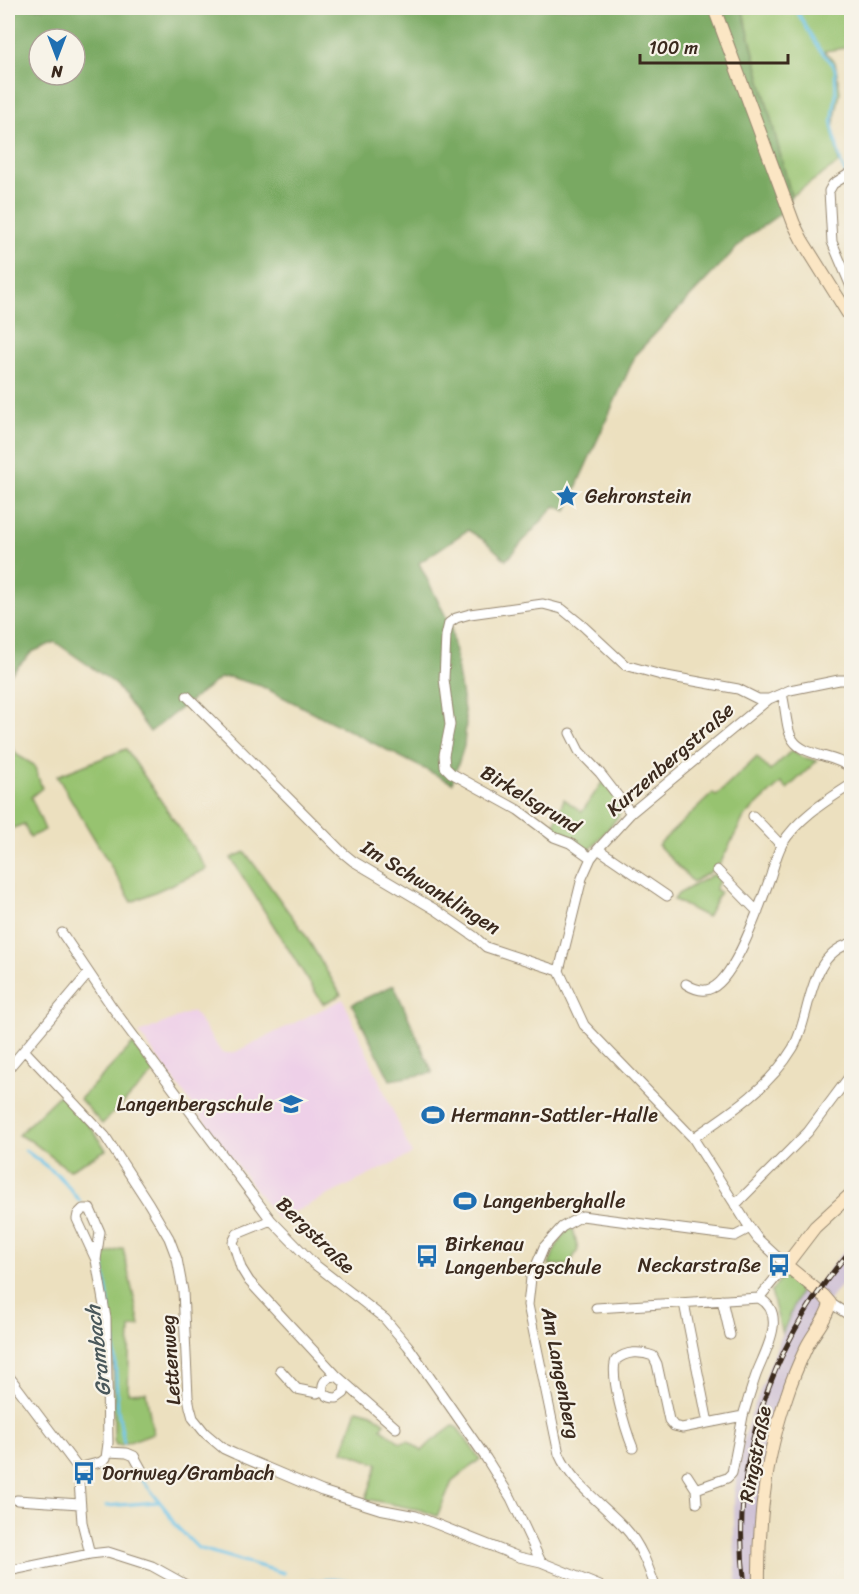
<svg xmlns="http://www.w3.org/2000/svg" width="859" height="1594" viewBox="0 0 859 1594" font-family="Sriracha,sans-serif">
	<rect width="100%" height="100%" fill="#f7f3e8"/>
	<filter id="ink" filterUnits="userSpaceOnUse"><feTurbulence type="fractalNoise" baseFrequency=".0167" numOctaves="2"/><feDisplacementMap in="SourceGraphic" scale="12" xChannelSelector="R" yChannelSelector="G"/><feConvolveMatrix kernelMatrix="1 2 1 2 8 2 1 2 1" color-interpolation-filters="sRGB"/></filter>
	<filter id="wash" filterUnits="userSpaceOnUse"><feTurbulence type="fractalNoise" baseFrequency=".008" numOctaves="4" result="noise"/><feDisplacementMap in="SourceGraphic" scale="24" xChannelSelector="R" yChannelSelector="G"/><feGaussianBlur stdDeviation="1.35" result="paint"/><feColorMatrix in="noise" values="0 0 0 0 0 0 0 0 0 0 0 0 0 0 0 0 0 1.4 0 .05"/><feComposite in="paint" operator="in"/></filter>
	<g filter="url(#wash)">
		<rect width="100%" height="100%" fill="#ece0bf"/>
		<path fill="#eed0e8" d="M343,999L412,1154L278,1220L139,1033L193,1011L222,1053H233Z"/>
		<path fill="#ccbed4" d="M851,1241V1271L825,1306L776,1412L754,1586H737L734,1541V1496L742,1444L750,1417L782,1334L801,1289L820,1282Z"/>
		<path fill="#97c370" stroke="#697647" stroke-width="1.5" d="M742,8H851V47L824,51L835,62L840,92L833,128L839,163L791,196Z
			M8,741L17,755L34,765L42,788L31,797L45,830L30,837L24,824L8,830V809L9,804L8,800Z
			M126,749L207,869L132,902L57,776Z
			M792,750L802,757L817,761L787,789L781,783L744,817L721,862L710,872L693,882L658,845L713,793L716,796L757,757L770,771Z
			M603,781C611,792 624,804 618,817L589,851L552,832L564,799L582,812Z
			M245,852L304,933L341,995L323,1004L231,858Z
			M712,875H718L721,878L715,889L720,892L707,917L674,900L678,894Z
			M133,1044L154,1073L102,1124L80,1099Z
			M60,1094L93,1130L106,1150L69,1170L31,1141L18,1135Z
			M567,1229H573L578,1250L569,1265H549L555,1249Z
			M123,1248L140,1326L130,1328L128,1393L146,1392L153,1433L121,1445H116L114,1440L113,1339L101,1256Z
			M784,1274L801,1289L782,1334L771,1292Z
			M357,1409L372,1413L385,1423L381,1428L401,1443L408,1441L422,1451L431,1442L453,1426L457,1427L480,1459L452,1482L437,1516L421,1510L366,1499L378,1464L343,1451Z"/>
		<path fill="#79a962" stroke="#5a6a40" stroke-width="1.5" fill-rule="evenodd" d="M8,8H742L791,196L781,213L746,238L636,354L578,483L567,511L555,506L506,560L485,541L468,530L419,563L451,627L466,723L464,746L452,783L261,686L229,677L220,678L150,732L114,683L55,642L32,652L8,677ZM39,39H75V75H39Z
			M394,985L433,1073L390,1080L352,1004Z"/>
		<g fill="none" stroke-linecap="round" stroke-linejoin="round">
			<path stroke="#6cc4ea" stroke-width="3" d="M795,8L819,49L831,62L835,69L836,94L832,125L841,164L852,186
				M25,1150L59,1176L80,1201
				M102,1256L114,1341L118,1410L124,1443
				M140,1477L167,1511L174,1524L198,1548L284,1573
				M8,1503L18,1504
				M106,1506L158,1502
				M310,1581L339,1579L365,1583L367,1586"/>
		</g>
	</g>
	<g filter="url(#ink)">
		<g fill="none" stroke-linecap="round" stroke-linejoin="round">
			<g stroke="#94856e" stroke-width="11">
				<path id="street" d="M852,172L833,184L829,191L832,242L852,289
					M782,694C786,707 786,731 793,740C804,757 835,754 852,769
					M187,696L342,852L353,861L436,910L475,937L486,947L559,971L584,1025L693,1138L750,1228L758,1239L786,1265L759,1298L596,1308
					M570,733L579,751L600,773L631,813
					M753,816L781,845
					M598,849L667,896
					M591,858L570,843L554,837L518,810L451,773L445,767L444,755L450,725L444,679L446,636L449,623L456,618L470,614L543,604L562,609L583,626L625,665L661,675L738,689L758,699H769L790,690L839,680H852
					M717,870L758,912
					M62,933L112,1007L271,1220L313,1263L385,1319L408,1346L486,1458L511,1498L541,1562
					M559,971L582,878L591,858L598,849L631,813L769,699
					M686,984C694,989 703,993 712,988C736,977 762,900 771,875C774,865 777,853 782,844C799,817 826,801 852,784
					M24,1050L105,1136L149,1204L169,1238L177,1259L183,1291L188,1397L190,1407L193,1418L205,1433L224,1449L235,1454L322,1491L379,1509L416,1516L519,1557L541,1562L600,1586
					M8,1069L88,974
					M693,1138C730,1113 769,1088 793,1048C812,1016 806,955 852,943
					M735,1205L808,1132L852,1073
					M271,1220L237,1234L233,1242L241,1268L249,1281L337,1376L396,1428
					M722,1300L730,1335
					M684,1303L708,1423
					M830,1303L852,1317
					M280,1370L297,1389L317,1393L323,1390
					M8,1375L78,1468L82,1522L90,1554
					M337,1376C318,1376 318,1399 337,1398L344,1393L345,1384
					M633,1448C626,1431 609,1375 616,1360C626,1351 641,1351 653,1356L657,1364L669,1420L674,1426L682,1428L743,1416C747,1403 751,1389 756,1375C764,1353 789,1314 759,1298
					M108,1452L127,1453L134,1456L144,1474
					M78,1468L101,1462L106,1458L108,1443L106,1318L96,1260L77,1219L78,1214L83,1209H90L100,1232L96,1260
					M687,1475L696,1489
					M17,1500L80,1504
					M697,1503L696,1489L727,1478L732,1473L743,1416
					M8,1571L90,1554L108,1552L152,1566L188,1586
					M655,1586C648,1566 640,1544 625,1528C603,1504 572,1484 559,1454L528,1305L531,1278L544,1247L562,1227L582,1216L735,1236L750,1228"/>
			</g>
			<g stroke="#94856e" stroke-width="14">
				<path id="secondary" d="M714,8L794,224L802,240L852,320
					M759,1586C758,1523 766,1455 787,1395C792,1379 799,1363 806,1348C813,1333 827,1319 830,1303L824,1296L786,1265L815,1227L852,1193"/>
			</g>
			<use href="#street" stroke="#fff" stroke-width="9"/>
			<use href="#secondary" stroke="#fbe6c4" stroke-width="12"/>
			<g stroke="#3b2a1e" stroke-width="5">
				<path id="rail" d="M745,1586C729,1464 771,1341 852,1249"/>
			</g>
			<use href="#rail" stroke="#f7f3e8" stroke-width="3" stroke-dasharray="9" stroke-linecap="butt"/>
		</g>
	</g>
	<defs>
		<g id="sight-bare" transform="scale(1.8)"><path d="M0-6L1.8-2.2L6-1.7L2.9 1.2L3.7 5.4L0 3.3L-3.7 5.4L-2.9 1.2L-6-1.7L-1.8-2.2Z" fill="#1f6fb2" stroke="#f7f3e8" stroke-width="2.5" paint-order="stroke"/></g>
		<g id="school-bare" transform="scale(1.8)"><path d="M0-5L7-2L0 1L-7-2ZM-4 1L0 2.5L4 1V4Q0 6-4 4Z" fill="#1f6fb2" stroke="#f7f3e8" stroke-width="2.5" paint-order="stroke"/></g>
		<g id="stadium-bare" transform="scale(1.8)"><path d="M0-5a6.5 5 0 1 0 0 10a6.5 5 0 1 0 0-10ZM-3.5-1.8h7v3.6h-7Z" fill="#1f6fb2" stroke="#f7f3e8" stroke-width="2.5" paint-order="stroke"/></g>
		<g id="bus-bare" transform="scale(1.8)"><path d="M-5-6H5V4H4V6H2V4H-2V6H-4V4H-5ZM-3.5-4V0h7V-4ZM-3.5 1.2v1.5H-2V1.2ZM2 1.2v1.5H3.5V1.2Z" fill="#1f6fb2" stroke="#f7f3e8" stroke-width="2.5" paint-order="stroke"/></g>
	</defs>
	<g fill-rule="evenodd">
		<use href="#sight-bare" x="567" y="496"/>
		<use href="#school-bare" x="291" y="1104"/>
		<use href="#stadium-bare" x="433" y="1115"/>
		<use href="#stadium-bare" x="465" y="1201"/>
		<use href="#bus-bare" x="427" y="1256"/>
		<use href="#bus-bare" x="779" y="1265"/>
		<use href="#bus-bare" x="84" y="1473"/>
	</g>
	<g text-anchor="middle" stroke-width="4.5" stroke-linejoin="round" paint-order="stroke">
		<g font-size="20" fill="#3b2a1e" stroke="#f7f3e8" text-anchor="start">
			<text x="585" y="503">Gehronstein</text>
			<text x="273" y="1111" text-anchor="end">Langenbergschule</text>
			<text x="451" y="1122">Hermann-Sattler-Halle</text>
			<text x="483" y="1208">Langenberghalle</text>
			<text x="445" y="1251">Birkenau<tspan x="445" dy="23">Langenbergschule</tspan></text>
			<text x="761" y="1272" text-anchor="end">Neckarstraße</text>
			<text x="102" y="1480">Dornweg/Grambach</text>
		</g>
		<g font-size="20" fill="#3b2a1e" stroke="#f7f3e8">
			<text transform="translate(670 759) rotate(-41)" y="7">Kurzenbergstraße</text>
			<text transform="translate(531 799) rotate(31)" y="7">Birkelsgrund</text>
			<text transform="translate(431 887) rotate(32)" y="7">Im Schwanklingen</text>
			<text transform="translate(316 1235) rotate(44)" y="7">Bergstraße</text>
			<text transform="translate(170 1360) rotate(-94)" y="7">Lettenweg</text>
			<text transform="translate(561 1373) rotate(79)" y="7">Am Langenberg</text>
			<text transform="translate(755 1454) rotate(-79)" y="7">Ringstraße</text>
		</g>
		<g font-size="21" font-style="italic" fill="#4a585b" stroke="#f7f3e8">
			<text transform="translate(98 1351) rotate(-97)" y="7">Grambach</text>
		</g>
	</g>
	<rect width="859" height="1594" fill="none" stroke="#f7f3e8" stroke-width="30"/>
	<g transform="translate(57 57) rotate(180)"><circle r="28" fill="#f7f3e8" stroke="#aca397" stroke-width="1.5"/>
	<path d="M0-4.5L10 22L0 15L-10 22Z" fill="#1f6fb2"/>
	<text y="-9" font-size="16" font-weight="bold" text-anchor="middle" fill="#3b2a1e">N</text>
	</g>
	<path d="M640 54v9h148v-9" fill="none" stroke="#3b2a1e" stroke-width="3"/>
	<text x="649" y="54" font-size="18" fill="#3b2a1e" stroke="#f7f3e8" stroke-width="4.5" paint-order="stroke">100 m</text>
</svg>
